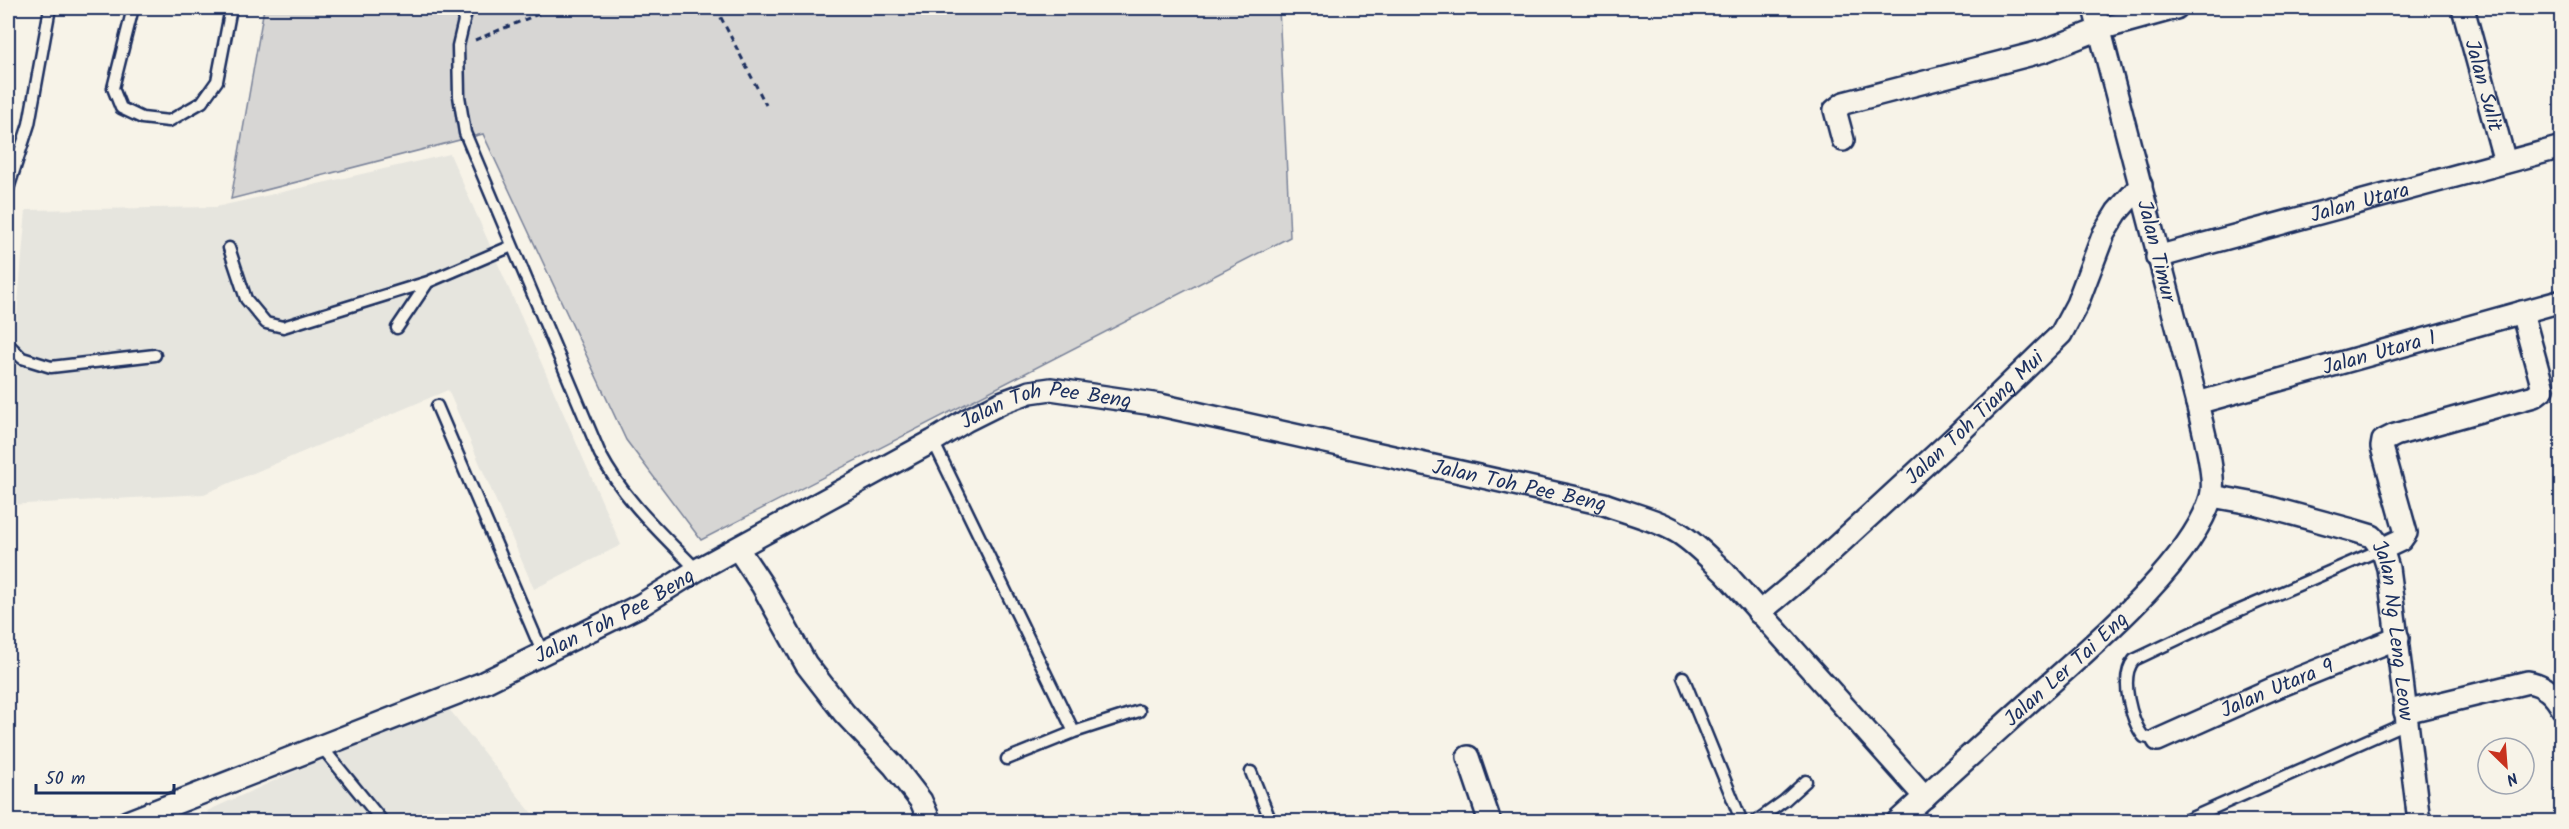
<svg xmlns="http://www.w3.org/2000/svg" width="2569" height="829" viewBox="0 0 2569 829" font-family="Kalam,sans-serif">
	<rect width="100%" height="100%" fill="#f7f3e8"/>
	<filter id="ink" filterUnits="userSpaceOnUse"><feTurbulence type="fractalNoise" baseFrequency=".0167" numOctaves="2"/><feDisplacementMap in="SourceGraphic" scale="12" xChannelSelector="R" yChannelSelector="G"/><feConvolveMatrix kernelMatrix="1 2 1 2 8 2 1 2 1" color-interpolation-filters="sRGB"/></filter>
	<g filter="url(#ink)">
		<path fill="#e6e5de" d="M450,154L621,545L534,589L448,390L204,494L8,505V362L13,361L26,210L216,207Z
			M445,704L538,821L213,822L207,811Z"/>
		<path fill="#d7d6d4" stroke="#798299" stroke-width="1.5" d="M264,8H1279L1290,237L701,540L626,440L483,134L231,199Z"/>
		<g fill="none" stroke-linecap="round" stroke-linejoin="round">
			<g stroke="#1b2f5e" stroke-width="15">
				<path id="lane" d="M133,8L113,88L121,108L142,118L169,121L202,102L217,81L231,8
					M467,8L458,46L459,96L465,133L600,454C624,500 661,533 697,570
					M8,189L29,124L50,8
					M229,248L246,299L266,323L283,327L428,282
					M397,328L428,282L512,246
					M8,344L22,358L51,367L155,355
					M437,406L543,654
					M933,441L1074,732L1007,759
					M1683,677L1742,822
					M1074,732L1139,711
					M2158,740L2144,737C2131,722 2119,677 2134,660L2231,614L2382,549
					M321,746L383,822
					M1251,772L1271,822
					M1755,822L1784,801L1806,781
					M2182,822L2406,723"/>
			</g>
			<g stroke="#1b2f5e" stroke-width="26">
				<g id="street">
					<path id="s1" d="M2463,8L2505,162"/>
					<path d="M1843,140L1835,110L1844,103L2044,51L2100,29L2176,8"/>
					<path id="s2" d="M2157,257L2562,147"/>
					<path id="s3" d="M2197,403L2562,301"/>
					<path id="s4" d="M2212,496L2256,504L2352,530L2372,536L2382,549L2388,568L2393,606L2419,822"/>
					<path d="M738,549L762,585L806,664L844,713L894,766L921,801L930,822"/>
					<path d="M2382,549L2401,540L2406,533L2382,447L2383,441L2395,435L2534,396L2543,389L2522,312"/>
					<path id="s5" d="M1759,613L1814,567L1954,438L2061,334L2077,304L2104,233L2117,212L2141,185"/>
					<path d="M2405,712L2528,682C2545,685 2554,694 2562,708"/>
					<path id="s6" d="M2158,740L2272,689L2398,638"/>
					<path d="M1468,757L1490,822"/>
					<path id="s7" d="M127,822L483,683L641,605L697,570L933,441L967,420L1003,402L1030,392L1051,389L1160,405L1604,504C1628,513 1656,519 1679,533C1696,544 1710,559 1725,573L1925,797"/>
					<path id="s8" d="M1897,822C1943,780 1989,738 2035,697C2087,650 2192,563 2211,497C2217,477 2202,425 2197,403L2094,8"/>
				</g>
			</g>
			<path stroke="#1b2f5e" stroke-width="3" stroke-dasharray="6 4.5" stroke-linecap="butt" d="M716,8L766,105
				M475,40L553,8"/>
			<use href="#lane" stroke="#f7f3e8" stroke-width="10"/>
			<use href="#street" stroke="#f7f3e8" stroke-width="21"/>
		</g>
	</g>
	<g text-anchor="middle" stroke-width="4.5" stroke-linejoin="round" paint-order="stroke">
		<g font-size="21" fill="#1b2f5e" stroke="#f7f3e8">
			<text dy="7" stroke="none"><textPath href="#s1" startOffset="80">Jalan Sulit</textPath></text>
			<text dy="7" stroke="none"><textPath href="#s2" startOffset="210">Jalan Utara</textPath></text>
			<text transform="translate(2157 251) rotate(76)" y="7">Jalan Timur</text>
			<text dy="7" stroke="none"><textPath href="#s3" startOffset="189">Jalan Utara 1</textPath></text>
			<text dy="7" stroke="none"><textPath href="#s7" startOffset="1016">Jalan Toh Pee Beng</textPath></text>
			<text dy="7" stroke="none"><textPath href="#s5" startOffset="291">Jalan Toh Tiang Mui</textPath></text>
			<text dy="7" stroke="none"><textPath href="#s7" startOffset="1502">Jalan Toh Pee Beng</textPath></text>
			<text dy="7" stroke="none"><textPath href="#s7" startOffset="530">Jalan Toh Pee Beng</textPath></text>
			<text dy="7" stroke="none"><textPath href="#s4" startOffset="264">Jalan Ng Leng Leow</textPath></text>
			<text dy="7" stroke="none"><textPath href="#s8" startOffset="228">Jalan Ler Tai Eng</textPath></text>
			<text dy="7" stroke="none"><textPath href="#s6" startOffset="130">Jalan Utara 9</textPath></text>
		</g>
	</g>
	<rect width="2569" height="829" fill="none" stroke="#f7f3e8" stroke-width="30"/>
	<rect x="15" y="15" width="2539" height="799" fill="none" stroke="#1b2f5e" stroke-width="2" filter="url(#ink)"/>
	<g transform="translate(2506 766) rotate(155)"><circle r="28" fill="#f7f3e8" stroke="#9fa5b1" stroke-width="1.5"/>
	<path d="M0-4.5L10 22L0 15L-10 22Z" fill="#c8321e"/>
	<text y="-9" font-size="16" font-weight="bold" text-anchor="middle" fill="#1b2f5e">N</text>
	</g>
	<path d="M36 784v9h138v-9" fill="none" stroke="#1b2f5e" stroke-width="3"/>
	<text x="45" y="784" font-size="18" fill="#1b2f5e" stroke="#f7f3e8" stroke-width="4.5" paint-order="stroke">50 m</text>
</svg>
